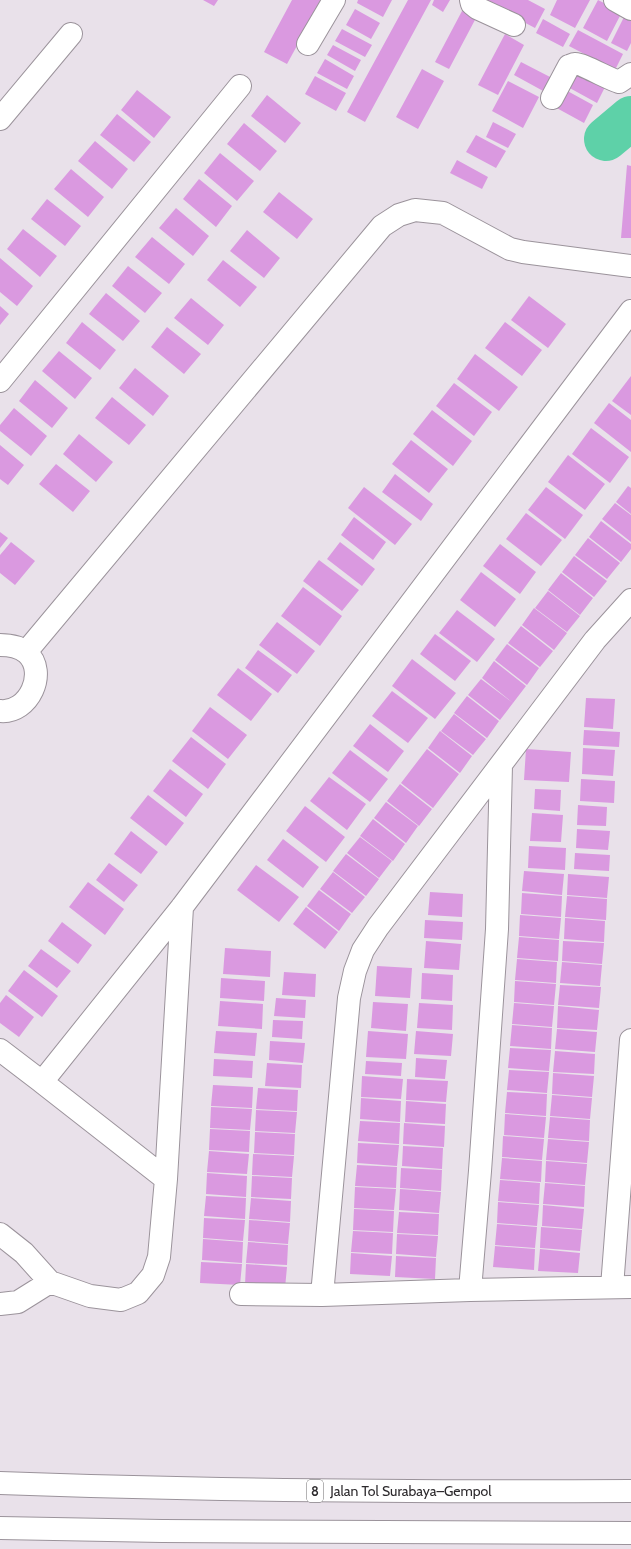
<svg xmlns="http://www.w3.org/2000/svg" width="631" height="1549" viewBox="0 0 631 1549" font-family="Cabin,sans-serif">
	<rect width="100%" height="100%" fill="#e9e1ea"/>
	<g fill="none" stroke-linecap="round" stroke-linejoin="round">
		<path stroke="#5ed1a8" stroke-width="44" d="M606,139L631,118"/>
	</g>
	<path fill="#da99e0" d="M203,0H218L214,6Z
		M292,0H322L287,64L264,52Z
		M358,0H392L383,17L357,3Z
		M408,0H431L365,122L347,112Z
		M434,0H450L443,12L432,5Z
		M482,0H528L545,9L535,28Z
		M557,0H590L575,28L550,15Z
		M598,0L622,12L607,41L583,28Z
		M355,9L380,23L371,39L346,25Z
		M462,11L476,18L449,69L435,62Z
		M627,11L631,13V43L627,51L611,43Z
		M543,19L570,34L563,47L536,33Z
		M342,29L372,45L365,57L335,41Z
		M578,30L623,54L615,70L569,46Z
		M505,34L524,45L498,95L478,85Z
		M333,45L361,60L355,71L327,55Z
		M325,59L354,76L347,89L317,73Z
		M521,62L552,78L545,92L514,75Z
		M575,68L606,85L597,103L566,86Z
		M422,69L444,81L418,129L396,117Z
		M315,76L346,93L336,111L305,94Z
		M508,81L539,97L523,128L492,111Z
		M562,88L593,105L584,123L553,106Z
		M137,90L171,117L154,138L121,110Z
		M267,95L301,123L285,143L251,116Z
		M117,114L151,142L134,162L100,135Z
		M493,122L516,134L508,148L486,137Z
		M244,123L277,151L260,171L227,144Z
		M476,135L506,151L496,168L466,152Z
		M95,141L128,169L112,189L78,161Z
		M220,153L254,181L237,201L204,173Z
		M457,160L488,177L482,189L450,173Z
		M627,165L631,166V238H621Z
		M71,169L104,197L88,217L54,189Z
		M199,179L232,206L216,227L183,199Z
		M279,192L313,219L297,239L263,212Z
		M47,199L81,226L65,246L31,219Z
		M176,208L209,236L193,256L159,228Z
		M23,229L57,256L40,277L7,249Z
		M247,230L280,258L264,278L230,251Z
		M152,237L185,264L169,284L135,257Z
		M0,258L33,286L17,306L0,292Z
		M223,260L257,287L240,307L207,280Z
		M128,266L162,293L145,313L112,286Z
		M106,293L140,321L123,341L89,314Z
		M529,296L566,324L548,348L511,320Z
		M191,298L224,325L208,345L174,318Z
		M0,306L9,314L0,325Z
		M82,322L116,350L100,370L66,343Z
		M505,322L542,350L522,376L485,348Z
		M167,327L201,354L184,374L151,347Z
		M59,351L92,378L75,399L42,371Z
		M475,354L518,387L499,411L457,379Z
		M135,368L169,396L153,416L119,388Z
		M631,376V415L612,401Z
		M35,380L68,408L52,428L19,401Z
		M454,383L492,412L474,436L436,406Z
		M112,397L146,425L129,445L95,418Z
		M609,403L631,420V452L594,423Z
		M14,408L47,436L31,456L0,431V425Z
		M432,410L472,441L453,466L413,434Z
		M591,428L629,457L610,483L572,454Z
		M79,434L113,462L96,482L63,454Z
		M411,440L448,469L429,493L392,464Z
		M0,445L24,465L8,485L0,479Z
		M568,455L605,484L585,510L548,482Z
		M56,464L90,491L73,512L39,484Z
		M395,474L433,504L421,521L382,492Z
		M628,486L631,488V514L616,502Z
		M364,487L412,524L395,545L348,508Z
		M546,487L583,515L565,539L528,510Z
		M615,503L631,515V542L602,519Z
		M526,513L562,540L541,566L506,539Z
		M354,517L386,542L373,560L341,535Z
		M601,521L631,544V549L621,562L589,537Z
		M0,532L8,538L0,548Z
		M588,538L620,563L607,579L575,555Z
		M11,542L35,561L15,585L0,573V555Z
		M340,542L375,569L362,586L327,559Z
		M500,544L536,572L520,594L483,566Z
		M574,556L607,581L594,597L562,572Z
		M319,560L359,590L342,611L303,581Z
		M481,572L516,599L495,627L460,600Z
		M561,573L593,598L580,615L548,590Z
		M303,587L342,616L320,646L281,616Z
		M548,591L580,616L567,632L535,608Z
		M534,608L567,633L554,650L522,625Z
		M457,610L495,639L477,662L439,633Z
		M277,622L315,651L297,674L259,645Z
		M521,626L553,651L540,667L508,643Z
		M435,634L471,661L455,681L420,654Z
		M507,644L539,668L527,685L495,660Z
		M258,650L292,675L278,693L245,668Z
		M412,659L456,693L435,719L392,686Z
		M494,661L526,686L513,703L482,678Z
		M238,668L272,694L251,721L217,695Z
		M481,679L513,703L500,720L468,695Z
		M392,691L428,718L408,743L372,716Z
		M467,696L499,721L487,738L454,713Z
		M586,698L615,699L613,729L584,727Z
		M210,707L247,735L228,759L192,731Z
		M454,714L486,739L473,755L441,731Z
		M370,724L404,751L388,772L353,746Z
		M584,730L620,732L619,747L583,745Z
		M440,731L472,756L460,773L428,748Z
		M191,737L226,764L208,789L172,761Z
		M583,748L615,750L613,776L582,774Z
		M427,749L459,774L446,791L414,766Z
		M526,749L571,752L569,782L524,780Z
		M350,750L388,779L370,802L332,773Z
		M414,766L446,791L433,808L401,783Z
		M170,769L203,794L186,817L153,791Z
		M329,777L366,804L347,830L310,801Z
		M581,779L615,781L614,803L580,801Z
		M400,784L432,809L419,826L387,801Z
		M535,789L561,790L560,811L534,809Z
		M148,795L184,823L166,846L130,818Z
		M386,802L418,826L406,843L374,818Z
		M578,805L607,807L606,826L577,825Z
		M305,806L345,837L326,862L286,831Z
		M532,813L563,815L561,842L530,841Z
		M373,819L405,844L393,861L360,836Z
		M577,829L610,831L608,850L576,848Z
		M131,831L158,852L141,874L114,854Z
		M360,837L392,861L379,878L347,853Z
		M283,839L319,867L303,888L267,860Z
		M529,846L566,848L565,870L528,868Z
		M575,853L610,855L609,871L574,869Z
		M346,854L379,879L366,896L333,871Z
		M109,863L138,885L124,902L96,880Z
		M256,865L299,897L279,922L237,890Z
		M524,871L564,874L562,895L522,891Z
		M333,872L365,897L352,913L320,889Z
		M568,874L609,877L607,898L567,895Z
		M88,882L124,909L105,935L69,907Z
		M319,890L351,914L339,931L307,906Z
		M430,892L463,894L462,917L428,915Z
		M522,893L562,896L561,917L521,914Z
		M567,896L607,899L606,920L565,917Z
		M306,907L338,932L325,949L293,924Z
		M520,915L561,918L559,939L519,936Z
		M565,918L605,921L604,942L564,939Z
		M425,920L463,922L462,940L424,938Z
		M62,922L92,945L78,964L48,941Z
		M519,937L559,940L558,961L517,958Z
		M426,941L461,944L459,970L424,968Z
		M563,941L604,943L602,964L562,961Z
		M225,948L271,951L270,977L223,974Z
		M41,949L71,971L57,988L28,966Z
		M517,959L557,962L556,983L515,980Z
		M562,962L602,965L600,986L560,983Z
		M377,966L412,968L410,998L375,996Z
		M24,970L58,996L42,1017L8,991Z
		M284,972L316,974L315,997L282,995Z
		M422,973L453,975L452,1001L421,999Z
		M221,978L265,981L264,1001L220,998Z
		M515,981L556,984L554,1005L514,1002Z
		M560,985L601,987L599,1008L558,1005Z
		M6,995L34,1017L19,1037L0,1023V1003Z
		M276,998L306,1000L305,1018L274,1016Z
		M220,1001L263,1004L262,1029L218,1026Z
		M373,1002L408,1004L406,1031L371,1028Z
		M419,1003L453,1005L452,1030L417,1028Z
		M514,1003L554,1006L552,1027L512,1024Z
		M558,1006L599,1010L597,1030L557,1028Z
		M273,1020L303,1021L302,1039L272,1037Z
		M512,1025L552,1028L551,1049L510,1046Z
		M557,1029L597,1032L595,1052L555,1049Z
		M216,1031L257,1033L255,1056L214,1053Z
		M368,1031L408,1034L406,1059L366,1057Z
		M416,1031L453,1034L451,1056L414,1054Z
		M270,1041L305,1043L303,1063L269,1060Z
		M510,1048L551,1050L549,1071L508,1068Z
		M555,1051L595,1054L594,1074L553,1072Z
		M416,1058L447,1060L445,1079L415,1077Z
		M214,1059L253,1061L252,1078L213,1076Z
		M366,1061L402,1063L401,1076L365,1074Z
		M267,1063L302,1065L301,1088L265,1086Z
		M509,1070L549,1072L547,1093L507,1090Z
		M553,1073L594,1076L592,1097L552,1094Z
		M362,1076L403,1079L401,1099L361,1097Z
		M407,1079L448,1081L446,1102L406,1100Z
		M213,1085L253,1087L252,1108L211,1106Z
		M258,1088L298,1090L297,1111L256,1109Z
		M507,1092L547,1094L546,1116L505,1113Z
		M552,1095L592,1098L590,1119L550,1116Z
		M361,1098L401,1101L400,1122L360,1119Z
		M406,1101L446,1104L445,1124L405,1122Z
		M211,1107L252,1109L250,1130L210,1128Z
		M256,1110L297,1112L295,1133L255,1131Z
		M505,1114L546,1117L544,1138L504,1135Z
		M550,1117L590,1120L589,1141L548,1138Z
		M360,1121L400,1123L399,1144L358,1141Z
		M404,1123L445,1126L444,1147L403,1144Z
		M210,1129L250,1131L249,1152L209,1150Z
		M255,1132L295,1134L294,1155L254,1153Z
		M503,1136L544,1139L542,1160L502,1157Z
		M548,1139L589,1142L587,1163L546,1160Z
		M358,1143L399,1145L397,1166L357,1163Z
		M403,1146L443,1148L442,1169L402,1166Z
		M209,1151L249,1154L247,1174L207,1172Z
		M253,1154L294,1156L292,1177L252,1175Z
		M502,1158L542,1161L541,1182L500,1179Z
		M546,1161L587,1164L585,1185L545,1182Z
		M357,1165L397,1167L396,1188L355,1186Z
		M401,1168L442,1170L441,1191L400,1188Z
		M207,1173L247,1176L246,1197L206,1194Z
		M252,1176L292,1178L291,1199L251,1197Z
		M500,1180L540,1183L539,1204L498,1201Z
		M545,1183L585,1186L584,1207L543,1204Z
		M355,1187L396,1189L394,1210L354,1208Z
		M400,1189L441,1192L439,1213L399,1210Z
		M206,1196L246,1198L245,1219L204,1216Z
		M251,1198L291,1201L290,1222L249,1219Z
		M498,1202L539,1205L537,1226L497,1223Z
		M543,1205L584,1209L582,1229L542,1226Z
		M354,1209L394,1211L393,1232L353,1230Z
		M399,1212L439,1214L438,1235L397,1233Z
		M204,1218L245,1220L243,1241L203,1238Z
		M249,1220L290,1223L288,1244L248,1241Z
		M497,1224L537,1227L535,1248L495,1245Z
		M541,1227L582,1230L580,1251L540,1248Z
		M353,1231L393,1233L392,1254L351,1252Z
		M397,1234L438,1236L436,1257L396,1254Z
		M203,1239L243,1242L242,1263L202,1260Z
		M248,1242L288,1245L287,1265L246,1263Z
		M495,1246L535,1249L534,1270L493,1267Z
		M540,1249L580,1253L578,1273L538,1271Z
		M351,1253L392,1256L390,1276L350,1274Z
		M396,1256L436,1258L435,1279L395,1277Z
		M201,1262L242,1264L240,1285L200,1283Z
		M246,1264L287,1267L285,1288L245,1285Z"/>
	<g fill="none" stroke-linecap="round" stroke-linejoin="round">
		<g stroke="#9b939b" stroke-width="24">
			<path id="minor" d="M471,0L472,4L477,8L514,25
				M615,0L631,9
				M308,44L334,0
				M552,98L569,66C570,66 573,64 575,64C581,63 609,79 619,82L631,74
				M0,119L71,34
				M0,381L240,86
				M0,645C9,645 19,646 27,653C48,672 29,714 0,711
				M26,652L382,226L399,215L415,210L443,213L510,249L523,252L631,266
				M0,1050L42,1082
				M166,1179L42,1082L182,907L631,311
				M0,1234L24,1253L50,1282L90,1296L121,1300L138,1293L153,1275L159,1257L166,1179L182,907
				M612,1287L631,1040
				M470,1290L480,1171L497,929L501,765
				M241,1294L322,1295L470,1290L631,1287
				M322,1295L349,998L355,971L363,950L378,927L595,640L631,600
				M0,1304L18,1302L50,1282"/>
		</g>
		<g stroke="#9b939b" stroke-width="24">
			<path id="motorway" d="M0,1483C210,1491 421,1492 631,1491
				M0,1528L162,1531L631,1533"/>
		</g>
		<use href="#minor" stroke="#fff" stroke-width="22"/>
		<use href="#motorway" stroke="#fff" stroke-width="22"/>
	</g>
	<g text-anchor="middle" stroke-width="3" stroke-linejoin="round" paint-order="stroke">
		<rect fill="#fff" stroke="#6b696b" stroke-width="1" x="307" y="1480" width="16" height="22" rx="3"/>
		<g font-size="13" font-weight="bold" fill="#2c292c">
			<text x="315" y="1496">8</text>
		</g>
		<g font-size="14" fill="#2c292c" stroke="#fff">
			<text x="411" y="1496">Jalan Tol Surabaya–Gempol</text>
		</g>
	</g>
</svg>
